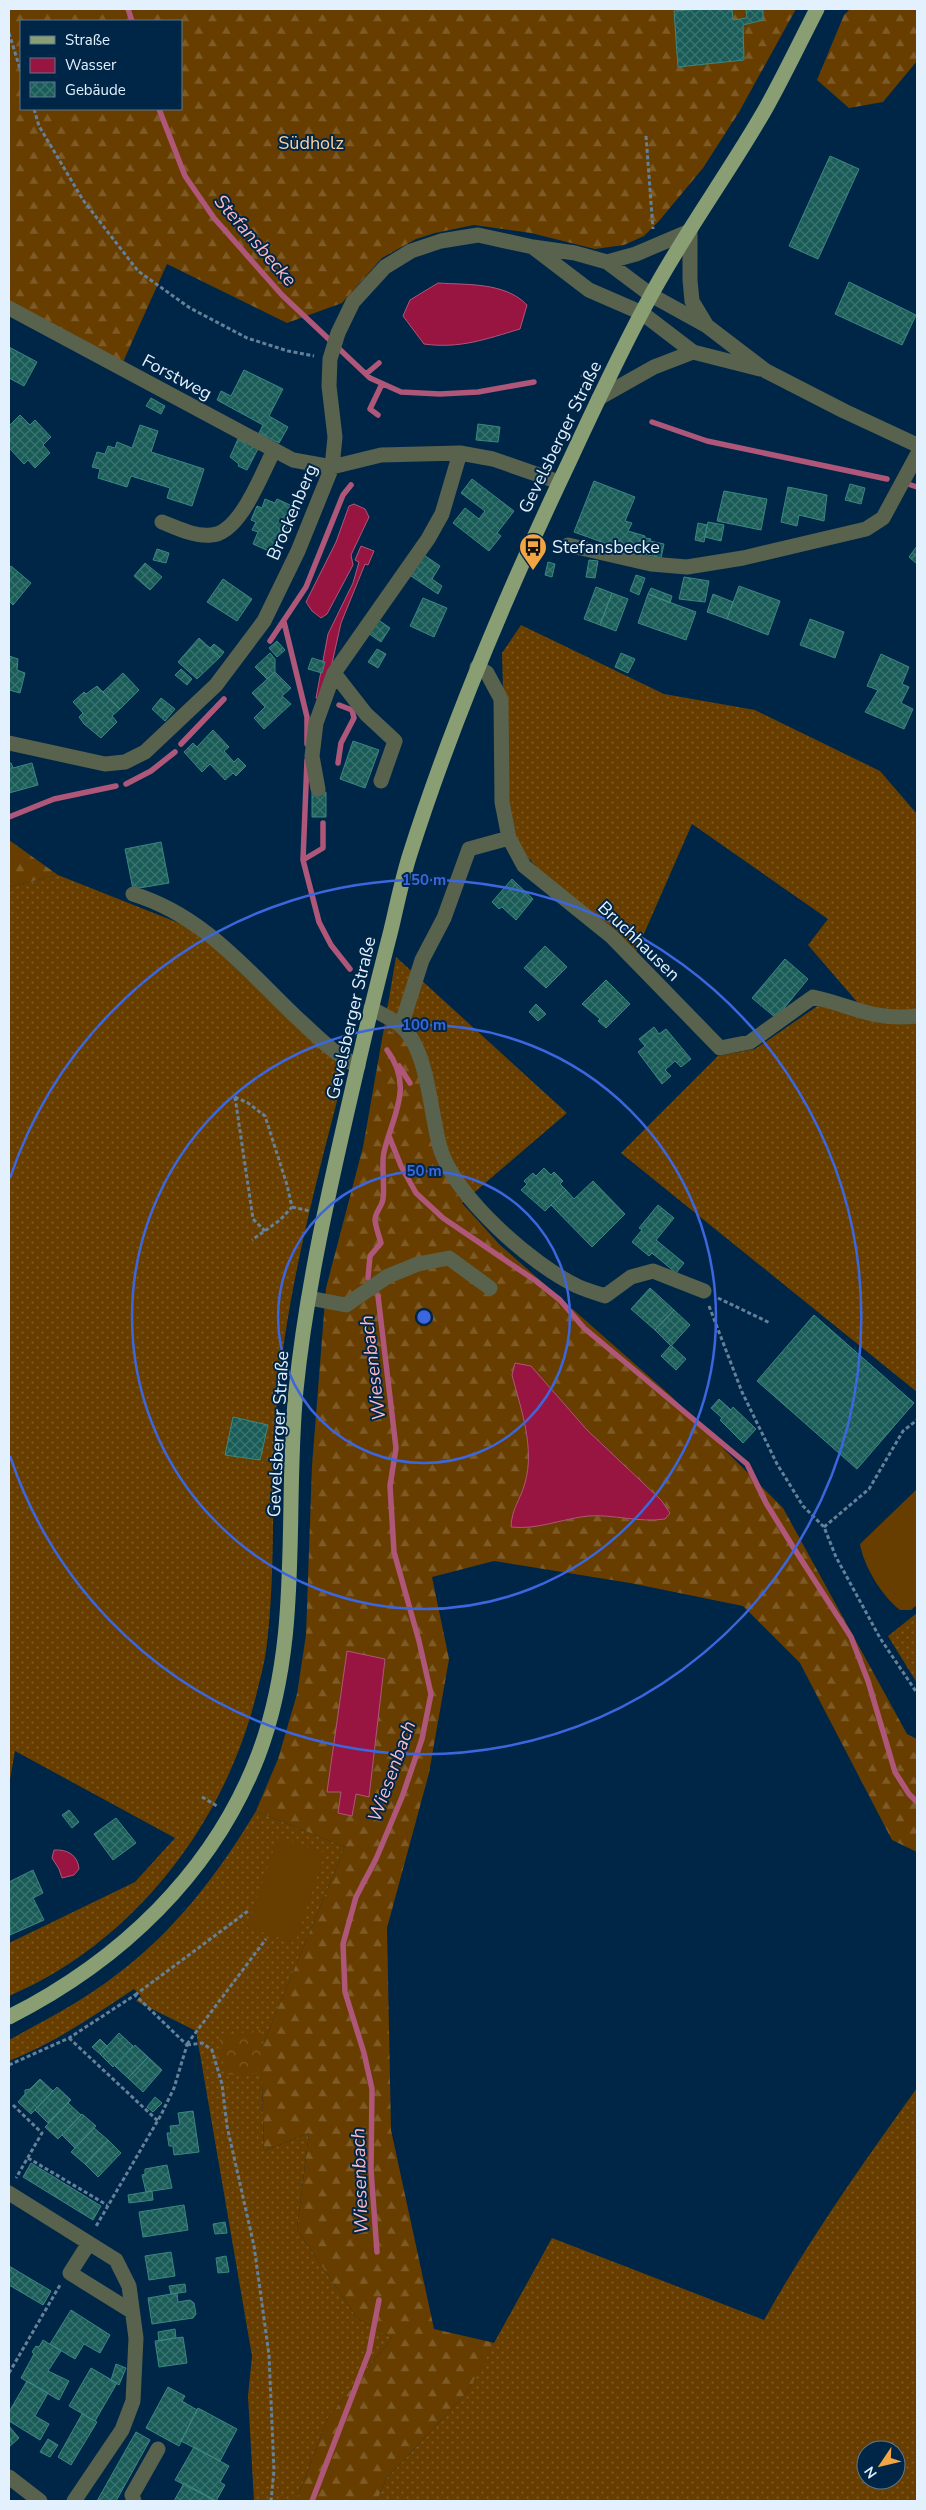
<svg xmlns="http://www.w3.org/2000/svg" width="926" height="2510" viewBox="0 0 926 2510" font-family="'Nunito Sans',sans-serif">
	<defs>
		<pattern id="grass-dots" width="8" height="8" patternUnits="userSpaceOnUse" patternTransform="scale(1.25)"><rect width="8" height="8" fill="#673e00"/><path d="M2 2h.1M6 6h.1" fill="none" stroke="#7d5a26" stroke-width="1.8" stroke-linecap="round"/></pattern>
		<pattern id="forest-firs" width="22" height="20" patternUnits="userSpaceOnUse" patternTransform="scale(1.25)"><rect width="22" height="20" fill="#673e00"/><path d="M5 1l3.5 6h-7zM16 11l3.5 6h-7z" fill="#7d5a26"/></pattern>
		<pattern id="park-crowns" width="20" height="18" patternUnits="userSpaceOnUse" patternTransform="scale(1.25)"><rect width="20" height="18" fill="#673e00"/><path d="M2 6a3 3 0 1 1 6 0M12 15a3 3 0 1 1 6 0" fill="none" stroke="#7d5a26"/></pattern>
		<pattern id="building-cross-hatch" width="8" height="8" patternUnits="userSpaceOnUse" patternTransform="scale(1.25)"><rect width="8" height="8" fill="#1a5c58"/><path d="M0 0l8 8M0 8l8-8" fill="none" stroke="#3b7471"/></pattern>
	</defs>
	<rect width="100%" height="100%" fill="#002647"/>
	<path fill="url(#grass-dots)" fill-rule="evenodd" d="M521,625L664,694L755,710L880,771L917,814V1392L621,1153L718,1056L755,1049L819,1005L858,1003L808,945L828,919L692,824L636,952L543,874L520,849L506,799L502,653Z
		M58,875L194,929L345,1070C317,1179 287,1289 277,1402C270,1485 277,1568 266,1651C264,1665 260,1679 257,1692C226,1822 134,1943 9,1996V1943L135,1882L175,1838L15,1751L9,1785V887Z
		M396,957L567,1113L462,1203L439,1156L401,1037L384,1028Z
		M917,1613V1683L888,1636Z
		M256,1811L345,1847L261,2049L264,2151L309,2133L297,2229L357,2318L392,2338L328,2418L296,2501H254L248,2396L252,2356L196,2031L136,2001L141,1996L134,1989C93,2016 55,2043 9,2061V2040C45,2020 83,2001 116,1975C174,1932 219,1873 256,1811Z
		M917,2088V2501H377L386,2479L467,2392L552,2238L764,2320C810,2238 863,2163 917,2088ZM866,2450H896V2480H866Z"/>
	<path fill="url(#forest-firs)" fill-rule="evenodd" d="M9,9H796L739,112L703,168L659,221L644,236L624,245L595,249L531,233L474,225L435,233L416,239L382,258L342,303L287,323L167,264L123,362L9,302ZM21,21H181V109H21Z
		M850,9H917V61L883,102L849,108L817,80L844,15Z
		M9,840L58,875L9,887Z
		M384,1028L401,1037L414,1053L439,1156L462,1203L500,1245L670,1395L783,1508L907,1734L917,1739V1852L892,1840L800,1663L743,1606L630,1583L494,1561L432,1577L449,1659L429,1773L387,1928L391,2130L434,2329L495,2343L467,2392L386,2479L377,2501H296L328,2418L392,2338L357,2318L297,2229L309,2133L264,2151L261,2049L345,1847L256,1811L278,1759L297,1694L306,1635L312,1466L326,1288L363,1147Z"/>
	<path fill="url(#park-crowns)" d="M262,2029V2073L225,2075L219,2037Z"/>
	<path fill="#673e00" d="M917,1489V1605L911,1610H900C882,1596 864,1567 860,1544Z
		M278,1837L325,1853L295,1943L247,1927Z"/>
	<path fill="#971540" stroke="#ae5779" d="M438,283C467,285 505,282 527,305L520,329C486,339 460,349 424,344L403,316L410,300Z
		M354,504L365,509L369,517L351,555L353,565L327,614L321,618L312,611L306,602L336,542L349,506Z
		M361,546L374,551L368,565L365,564L341,623L324,699L316,698L328,634L353,583L359,562L355,560Z
		M515,1363L531,1366L587,1430L661,1500L670,1513L665,1519C639,1523 613,1514 588,1516C561,1519 537,1530 511,1527C512,1507 520,1501 525,1483C535,1448 521,1409 512,1375Z
		M347,1651L385,1659L369,1797L356,1794L352,1816L338,1813L341,1792H327Z
		M54,1850C67,1849 78,1855 79,1869L74,1875L62,1878L59,1869L52,1858Z"/>
	<g fill="none" stroke-linecap="round" stroke-linejoin="round">
		<path stroke="#ae5779" stroke-width="5.5" d="M128,9L132,21
			M159,109L185,176L214,218L282,295L370,378L401,392L440,394L478,392L534,382
			M366,374L379,363
			M378,415L370,409L382,384
			M652,422L707,441L887,479
			M908,484L917,487
			M284,622L307,717V744
			M270,641L306,587L343,495L351,485
			M181,744L224,699
			M307,760L303,860L319,922L331,945L350,969
			M338,763L341,743L354,718L352,710L339,705
			M126,784L151,771L175,752
			M9,817L54,799L116,786
			M303,860L323,848V823
			M399,1066L410,1083
			M389,1136L401,1166L416,1193L443,1218L536,1281L560,1300L584,1328L747,1464L766,1503L795,1550L851,1637L868,1681L895,1772L909,1794L917,1802
			M368,1278L370,1256L381,1243C379,1236 376,1228 375,1220C375,1212 382,1207 383,1199C385,1184 381,1165 384,1152C393,1114 414,1087 387,1050
			M377,2252L371,2170L372,2089L364,2053L345,1992L343,1944L356,1897L376,1859L402,1797L422,1739L431,1694L419,1641L394,1552L390,1486L396,1448L378,1296
			M312,2501L369,2352L379,2300"/>
	</g>
	<path fill="url(#building-cross-hatch)" stroke="#3b8781" d="M703,9H732L733,20L747,18L746,9H763V20L743,25L744,60L678,67L674,11Z
		M830,156L859,169L818,259L789,246Z
		M849,282L916,315L902,345L835,314Z
		M9,347L37,362L24,386L9,378Z
		M244,370L283,389L269,416L288,427L279,443L259,433L263,425L217,400L221,391L231,396Z
		M151,398L165,406L161,414L146,406Z
		M20,415L30,425L35,420L51,437L43,445L50,453L35,468L28,460L24,464L9,448V426Z
		M478,424L500,427L498,442L476,440Z
		M140,425L158,431L151,452L204,469L192,506L167,498L170,488L131,476L127,487L98,478L100,469L92,467L97,452L105,454L108,446L115,448L117,442L132,448Z
		M238,439L258,449L247,470L238,466L239,464L230,457Z
		M472,479L514,511L497,533L501,536L489,551L453,523L465,508L479,519L485,511L461,493Z
		M594,481L635,497L625,521L632,523L628,531L645,536V538L651,539L650,541L664,544L661,558L621,549L574,532Z
		M850,484L865,488L861,504L845,500Z
		M788,487L827,495L824,521L799,515L797,526L781,522Z
		M724,491L767,499L761,530L717,521Z
		M265,499L275,503L277,499L290,505L286,516L291,518L280,542L276,541L271,552L253,544L258,532L252,530L256,522L251,520L257,506L262,508Z
		M708,522L724,525L721,541L705,537Z
		M698,523L707,525L704,542L695,540Z
		M917,546V564L909,557Z
		M157,549L169,553L166,563L153,560Z
		M421,553L440,566L432,579L442,586L438,594L408,574Z
		M589,560L598,561L595,578L586,577Z
		M548,562L555,564L552,577L545,575Z
		M145,563L162,577L150,590L134,576Z
		M11,566L31,583L13,605L9,601V569Z
		M636,575L645,578L639,595L630,591Z
		M684,577L709,581L705,602L679,599Z
		M223,579L252,599L237,621L207,602Z
		M739,586L780,601L768,635L727,619Z
		M596,587L612,593L600,625L584,619Z
		M651,588L672,596L670,603L648,594Z
		M612,593L628,599L616,631L600,625Z
		M648,594L696,612L686,640L638,623Z
		M713,594L733,602L727,619L707,612Z
		M423,598L447,608L434,637L410,626Z
		M377,619L390,628L381,642L368,633Z
		M810,619L844,632L835,658L800,645Z
		M199,638L220,657L197,679L178,662Z
		M277,641L285,650L277,657L269,648Z
		M214,644L224,652L220,657L210,648Z
		M377,649L386,654L378,668L368,662Z
		M270,653L275,659V672L267,679L255,667Z
		M621,653L635,659L628,673L615,667Z
		M881,654L909,667L902,684L909,687L901,703L913,709L904,729L865,712L878,690L867,686Z
		M9,656L18,659L17,670L25,673L20,693L9,690Z
		M312,658L325,662L322,673L308,669Z
		M181,669L192,679L187,685L175,675Z
		M275,672L291,688L282,696L291,704L264,729L254,718L265,707L252,693Z
		M123,673L139,690L120,709L103,692Z
		M97,686L120,709L112,716L117,722L101,738L84,724L79,717L83,713L73,702L84,692L86,694Z
		M161,698L175,709L165,721L152,709Z
		M213,730L229,747L224,751L234,762L238,758L246,766L236,776L233,773L225,780L210,764L202,772L184,752L193,743L197,747Z
		M353,741L379,750L365,788L340,779Z
		M9,763H11L13,768L32,763L38,785L9,793Z
		M312,792H326V817H312Z
		M161,842L169,883L133,889L125,849Z
		M512,879L533,899L516,920L502,907L499,909L492,902Z
		M545,946L567,967L546,988L524,968Z
		M785,959L808,979L776,1018L752,998Z
		M606,980L630,1004L606,1028L598,1021L600,1019L582,1004Z
		M536,1004L546,1014L538,1021L529,1012Z
		M654,1027L659,1034L666,1029L691,1059L681,1067L675,1061L665,1070L671,1076L662,1084L638,1052L645,1046L639,1039Z
		M544,1168L551,1175L554,1172L563,1181L560,1184L566,1190L545,1211L521,1190L527,1184L524,1181L533,1173L536,1176Z
		M593,1181L625,1214L592,1247L551,1205L566,1190L574,1199Z
		M658,1205L674,1218L656,1240L684,1263L676,1273L652,1253L649,1256L632,1242L642,1230L639,1228Z
		M650,1288L674,1310L655,1330L631,1309Z
		M674,1310L690,1325L671,1346L655,1330Z
		M814,1315L914,1403L857,1469L757,1381Z
		M671,1345L686,1359L676,1370L661,1356Z
		M719,1399L731,1410L733,1407L756,1429L743,1443L720,1420L722,1418L711,1408Z
		M233,1417L268,1425L260,1460L225,1455Z
		M69,1810L79,1822L72,1828L62,1815Z
		M116,1818L136,1843L113,1860L94,1834Z
		M33,1870L43,1893L33,1898L44,1920L10,1935L9,1882Z
		M119,2033L133,2046L113,2067L100,2054Z
		M100,2039L107,2046L100,2054L92,2047Z
		M135,2045L148,2057L128,2078L115,2066Z
		M148,2057L162,2070L143,2092L128,2078Z
		M40,2079L53,2091L31,2114L18,2102L25,2094V2090L30,2089Z
		M57,2087L71,2100L48,2123L35,2110Z
		M155,2097L162,2103L153,2112L147,2107Z
		M68,2103L81,2115L58,2139L45,2127Z
		M193,2111L199,2152L174,2155L173,2146H169L167,2133H171L170,2126L180,2125L178,2113Z
		M82,2114L96,2126L75,2148L62,2135Z
		M94,2128L108,2140L85,2164L71,2152Z
		M108,2140L121,2153L98,2177L85,2164Z
		M31,2163L101,2206L93,2220L23,2177Z
		M167,2165L172,2188L146,2192L142,2175L145,2174V2169Z
		M152,2191L153,2200L129,2203L128,2195Z
		M184,2205L188,2230L143,2237L139,2212Z
		M225,2222L227,2233L215,2234L213,2224Z
		M171,2252L175,2276L149,2280L145,2256Z
		M226,2256L229,2272L218,2273L216,2258Z
		M9,2266L51,2291L43,2305L9,2285Z
		M185,2284L186,2292L171,2294L169,2286Z
		M177,2293L178,2302L190,2300L194,2303L196,2314L193,2318L152,2324L148,2298Z
		M71,2310L110,2335L100,2353L84,2344L75,2359L50,2344Z
		M175,2329L176,2338L159,2341L158,2332Z
		M183,2337L187,2363L159,2367L155,2341Z
		M43,2340L61,2351L48,2371L69,2381L59,2400L21,2378L34,2354L32,2352L36,2346L39,2347Z
		M116,2364L126,2368L119,2385L111,2380Z
		M91,2368L117,2383L95,2421L69,2406Z
		M27,2381L48,2393L35,2416L49,2424L40,2440L9,2421V2412Z
		M168,2387L185,2396L182,2401L197,2410L179,2446L146,2428Z
		M198,2408L237,2429L220,2461L181,2441Z
		M82,2414L97,2422L71,2465L58,2457Z
		M9,2426L19,2438L9,2447Z
		M136,2432L150,2440L116,2501H97Z
		M48,2439L58,2445L50,2457L40,2452Z
		M194,2447L229,2466L220,2482L225,2485L216,2501L175,2480Z
		M184,2483L216,2501H174Z"/>
	<g fill="none" stroke-linecap="round" stroke-linejoin="round">
		<path stroke="#658099" stroke-width="3" stroke-dasharray="4 2.5" stroke-linecap="butt" d="M9,33L21,72
			M34,109L39,126L83,200L138,271L190,308L247,338L288,351L314,356
			M646,136L653,229
			M581,375L589,379
			M235,1097L248,1103L265,1116L287,1185L292,1207L280,1220L252,1240
			M235,1097L253,1219L265,1231
			M292,1207L310,1211
			M718,1298L770,1323
			M709,1306L742,1392L777,1464L803,1506L824,1527L836,1557L880,1638L917,1693
			M824,1527L869,1489L903,1431L917,1420
			M202,1797L217,1806
			M135,1995L248,1911
			M69,2038L158,2121
			M187,2044L266,1939
			M187,2045L202,2043L212,2050L222,2084L227,2126L254,2246L269,2355L274,2470L271,2501
			M9,2065L69,2038L135,1995L187,2045L174,2088L161,2115L95,2228
			M13,2105L42,2133L16,2178
			M28,2158L107,2205
			M9,2373L60,2285"/>
		<path stroke="#58624d" stroke-width="15" d="M534,248L589,290L642,313L693,352L760,369
			M607,262L636,254L690,231V280L692,301L707,326
			M9,308L293,460L332,467L381,455L460,453L493,459L559,482
			M599,398L654,367L693,352
			M162,522C177,528 195,537 211,535C240,534 262,473 274,450
			M568,545L651,564L687,567L743,558L866,529L883,518L917,455
			M477,667L487,673L501,699L502,802L509,838L524,866L612,937L720,1048L750,1042L813,997C854,1006 872,1021 917,1016
			M334,673L428,539L442,514L460,453
			M9,743L105,764L125,762L145,752L216,685L264,621L298,551L332,467L335,437L329,386L330,359L338,333L353,302L385,267L411,251L441,241L478,235L533,247L575,253L607,262L651,295L707,326L766,371L844,411L917,445
			M318,789L312,756L316,723L334,673L366,714L395,741L381,781
			M133,894C202,915 245,968 295,1016C315,1034 333,1054 358,1066
			M371,1008C380,1014 393,1019 401,1026C429,1050 430,1116 441,1151C458,1199 531,1264 577,1286C586,1290 596,1293 605,1296L631,1277L653,1271L704,1291
			M401,1026L422,960L444,918L469,849L509,838
			M309,1298L346,1305L388,1276L418,1264L449,1258L490,1288
			M9,2193L116,2260L129,2286L136,2338L133,2401L122,2430L74,2501
			M89,2243L70,2273L131,2311
			M9,2477L40,2501
			M134,2501L132,2495L158,2449"/>
		<path stroke="#8a9e74" stroke-width="15" d="M9,2017C120,1961 213,1873 258,1756C303,1638 284,1513 296,1390C307,1280 334,1169 359,1060C369,1017 380,973 391,930C397,905 402,879 410,854C453,719 509,588 570,460C595,406 620,352 649,299C684,233 729,173 766,108C784,76 800,42 817,9"/>
	</g>
	<g fill="none" stroke="#3b66de" stroke-width="2.5">
		<circle cx="424" cy="1317" r="146"/>
		<circle cx="424" cy="1317" r="292"/>
		<path d="M10 1178A437 437 0 1 1 10 1456"/>
	</g>
	<defs>
		<g id="bus-pin" transform="scale(1.4375)"><path d="M0 17L-7.5 6A9.5 9.5 0 1 1 7.5 6Z" fill="#f2a542" stroke="#002647"/><path d="M-5-6H5V4H4V6H2V4H-2V6H-4V4H-5ZM-3.5-4V0h7V-4ZM-3.5 1.2v1.5H-2V1.2ZM2 1.2v1.5H3.5V1.2Z" fill="#111"/></g>
	</defs>
	<g fill-rule="evenodd">
		<use href="#bus-pin" x="533" y="547"/>
	</g>
	<g text-anchor="middle" stroke-width="4" stroke-linejoin="round" paint-order="stroke">
		<g font-size="18" fill="#f9cfa0" stroke="#002647">
			<text x="311" y="149">Südholz</text>
		</g>
		<g font-size="18" fill="#e3f0fe" stroke="#002647">
			<text transform="translate(177 377) rotate(28)" y="6">Forstweg</text>
			<text transform="translate(560 437) rotate(-64)" y="6">Gevelsberger Straße</text>
			<text transform="translate(292 512) rotate(-67)" y="6">Brockenberg</text>
			<text transform="translate(639 941) rotate(44)" y="6">Bruchhausen</text>
			<text transform="translate(351 1018) rotate(-77)" y="6">Gevelsberger Straße</text>
			<text transform="translate(278 1434) rotate(-87)" y="6">Gevelsberger Straße</text>
		</g>
		<g font-size="18" fill="#e3f0fe" stroke="#002647" text-anchor="start">
			<text x="552" y="553">Stefansbecke</text>
		</g>
		<g font-size="19" font-style="italic" fill="#fcbac4" stroke="#002647">
			<text transform="translate(256 240) rotate(49)" y="7">Stefansbecke</text>
			<text transform="translate(372 1368) rotate(-97)" y="7">Wiesenbach</text>
			<text transform="translate(391 1771) rotate(-70)" y="7">Wiesenbach</text>
			<text transform="translate(359 2181) rotate(-92)" y="7">Wiesenbach</text>
		</g>
	</g>
	<circle cx="424" cy="1317" r="8" fill="#3b66de" stroke="#002647" stroke-width="2.5"/>
	<g font-size="15" text-anchor="middle" font-weight="bold" fill="#3b66de" stroke="#002647" stroke-width="4" stroke-linejoin="round" paint-order="stroke">
		<text x="424" y="885">150 m</text>
		<text x="424" y="1030">100 m</text>
		<text x="424" y="1176">50 m</text>
	</g>
	<rect width="926" height="2510" fill="none" stroke="#e3f0fe" stroke-width="20"/>
	<rect x="20" y="20" width="162" height="90" fill="#002647" stroke="#5b7790"/>
	<rect x="30" y="36" width="25" height="8" fill="#8a9e74" stroke="#5b7790"/>
	<text x="65" y="45" font-size="15" fill="#e3f0fe">Straße</text>
	<rect x="30" y="58" width="25" height="15" fill="#971540" stroke="#5b7790"/>
	<text x="65" y="70" font-size="15" fill="#e3f0fe">Wasser</text>
	<rect x="30" y="82" width="25" height="15" fill="url(#building-cross-hatch)" stroke="#5b7790"/>
	<text x="65" y="95" font-size="15" fill="#e3f0fe">Gebäude</text>
	<g transform="translate(881 2465) rotate(235)"><circle r="24" fill="#002647" stroke="#5b7790"/>
	<path d="M0-4L9 19L0 12L-9 19Z" fill="#f2a542"/>
	<text y="-8" font-size="14" font-weight="bold" text-anchor="middle" fill="#e3f0fe">N</text>
	</g>
</svg>
